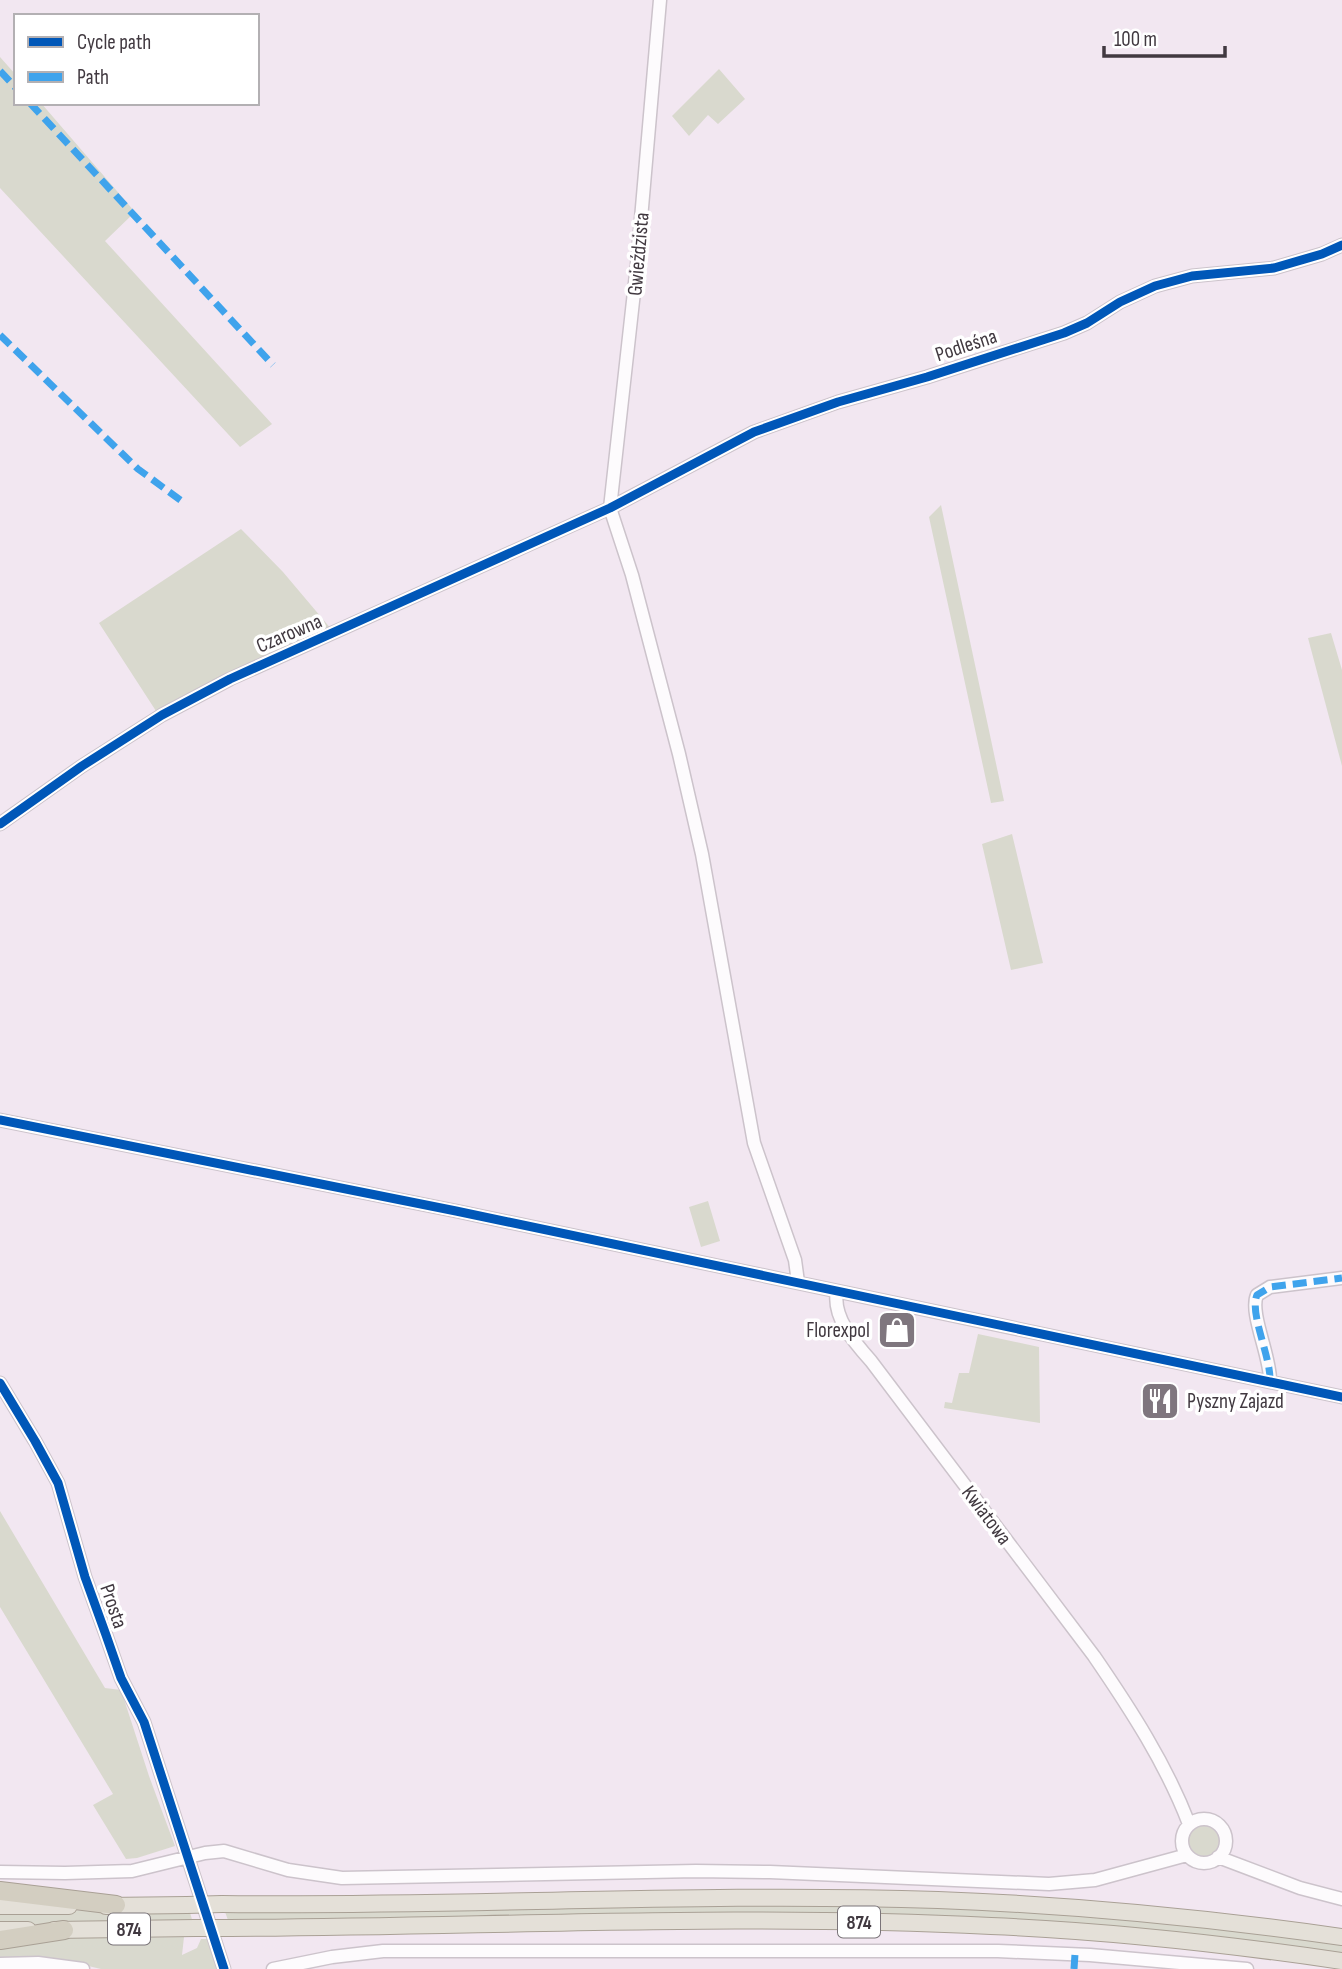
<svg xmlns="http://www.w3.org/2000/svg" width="1342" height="1969" viewBox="0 0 1342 1969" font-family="'Sofia Sans Condensed',sans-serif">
	<rect width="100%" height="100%" fill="#f2e7f1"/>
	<path fill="#d9d9ce" d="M0,57L16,75V103H41L135,212L105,241L272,424L240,447L0,188Z
		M719,69L745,99L718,124L708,115L689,136L672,116Z
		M941,505L1004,801L991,803L929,517Z
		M241,529L283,572L332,630L289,647L156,711L99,623Z
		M1331,633L1342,670V766L1308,638Z
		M1012,834L1043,963L1011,970L982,844Z
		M708,1201L720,1241L701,1247L689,1207Z
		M978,1334L1039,1347L1040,1423L944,1408L945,1402L952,1403L959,1373H969Z
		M0,1511L105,1688L121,1690L149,1776L175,1846L137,1858L126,1859L93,1805L113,1794L0,1607Z
		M1186 1841a17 17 0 1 1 34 0a17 17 0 1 1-34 0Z
		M760,1903L1062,1911L1342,1942V1955L1129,1930L229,1923L224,1909Z
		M189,1909L193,1923L0,1925V1911Z
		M184,1937L182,1955L197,1948L201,1939H209L218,1969H101L67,1961L0,1959V1945L66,1938Z"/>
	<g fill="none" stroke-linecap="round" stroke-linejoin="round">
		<g stroke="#ccc3cb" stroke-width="15">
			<path id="minor" d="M660,0L637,265L610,508L632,575L679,754L702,854L754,1143L795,1260L798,1282
				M0,824L82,766L162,715L230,679L610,508L754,432L838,402L927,377L1064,333L1087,323L1120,302L1155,286L1192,276L1274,268L1322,254L1342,245
				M0,1120L456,1211L1342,1397
				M837,1291C832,1317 854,1342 871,1361L1094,1656C1131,1710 1166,1764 1189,1824
				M1270,1381C1271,1357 1249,1313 1257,1295L1270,1287L1342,1278
				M0,1383L35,1441L58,1483L85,1577L106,1635L121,1678L144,1722L224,1969
				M1182 1841a22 22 0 1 1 44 0a22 22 0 1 1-44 0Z
				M1218,1857L1300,1888L1342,1899
				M0,1872L65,1873L132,1871L205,1853L224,1851L288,1870L342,1878L696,1871L770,1872L1049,1884L1095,1880L1187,1855
				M0,1964L38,1963L83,1969
				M273,1969L332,1957L383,1951H998L1090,1955L1247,1969"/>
		</g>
		<g stroke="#a9a095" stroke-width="18">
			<path id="major" d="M222,1904C461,1907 699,1892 938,1900C1073,1905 1208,1918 1342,1937
				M0,1906H69
				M106,1906L187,1905
				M230,1928C484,1927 738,1913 991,1926C1109,1931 1226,1944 1342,1961
				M0,1930H28
				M54,1930L195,1928"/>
		</g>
		<g stroke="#a9a095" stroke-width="20">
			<path id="highway" d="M0,1891L116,1905
				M0,1940L64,1930"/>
		</g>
		<use href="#minor" stroke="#fdfbfd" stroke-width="12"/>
		<use href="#major" stroke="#e4e0d8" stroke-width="16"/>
		<use href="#highway" stroke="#d3cec1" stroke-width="18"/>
		<g stroke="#a9a095" stroke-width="18" stroke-linecap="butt">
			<path id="major-bridge" d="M187,1905L222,1904
				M195,1928H230"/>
		</g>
		<use href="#major-bridge" stroke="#e4e0d8" stroke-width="16"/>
		<path stroke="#3fa3ec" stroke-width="7" stroke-dasharray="14 7" stroke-linecap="butt" d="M0,71L16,88
			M30,103L273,365
			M0,335L138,469L183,502
			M1270,1381C1271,1357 1249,1313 1257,1295L1270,1287L1342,1278
			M1074,1969L1075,1954"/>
		<g stroke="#fff" stroke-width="13">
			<path id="cycleway" d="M0,824L82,766L162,715L230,679L610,508L754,432L838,402L927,377L1064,333L1087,323L1120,302L1155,286L1192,276L1274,268L1322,254L1342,245
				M0,1120L456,1211L1342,1397
				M0,1383L35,1441L58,1483L85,1577L106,1635L121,1678L144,1722L224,1969"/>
		</g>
		<use href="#cycleway" stroke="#0057b8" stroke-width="9"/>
	</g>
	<defs>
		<g id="shop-square" transform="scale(2.0125)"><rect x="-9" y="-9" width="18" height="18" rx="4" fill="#7f767e" stroke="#fff"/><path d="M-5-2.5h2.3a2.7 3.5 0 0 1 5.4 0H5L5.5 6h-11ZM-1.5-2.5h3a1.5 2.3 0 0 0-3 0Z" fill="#fff"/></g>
		<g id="restaurant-square" transform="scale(2.0125)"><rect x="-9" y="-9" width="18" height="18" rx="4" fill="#7f767e" stroke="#fff"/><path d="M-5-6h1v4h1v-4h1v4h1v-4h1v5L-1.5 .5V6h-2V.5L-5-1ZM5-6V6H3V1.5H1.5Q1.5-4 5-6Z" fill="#fff"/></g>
	</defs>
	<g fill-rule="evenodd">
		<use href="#shop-square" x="897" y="1330"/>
		<use href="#restaurant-square" x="1160" y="1401"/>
	</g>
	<g text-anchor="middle" stroke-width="7" stroke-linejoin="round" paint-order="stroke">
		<g fill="#fff" stroke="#7a7479" stroke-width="2">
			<rect x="838" y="1906.5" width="42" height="31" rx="5"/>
			<rect x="108" y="1913.5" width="42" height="31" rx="5"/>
		</g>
		<g font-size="19" font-weight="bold" fill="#413940">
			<text x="859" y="1929">874</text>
			<text x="129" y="1936">874</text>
		</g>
		<g font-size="21" fill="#413940" stroke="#fff">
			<text transform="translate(638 254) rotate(-85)" y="7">Gwieździsta</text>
			<text transform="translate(966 345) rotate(-18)" y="7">Podleśna</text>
			<text transform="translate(289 633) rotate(-23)" y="7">Czarowna</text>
			<text transform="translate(987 1515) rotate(53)" y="7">Kwiatowa</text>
			<text transform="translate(114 1606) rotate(71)" y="7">Prosta</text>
		</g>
		<g font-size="21" fill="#413940" stroke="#fff" text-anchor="end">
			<text x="870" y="1337">Florexpol</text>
			<text x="1187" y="1408" text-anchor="start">Pyszny Zajazd</text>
		</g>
	</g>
	<rect x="14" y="14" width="245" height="91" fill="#ffffff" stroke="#b3b0b3" stroke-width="2"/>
	<rect x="28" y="37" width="35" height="10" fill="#0057b8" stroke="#b3b0b3" stroke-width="2"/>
	<text x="77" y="49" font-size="21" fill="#413940">Cycle path</text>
	<rect x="28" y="72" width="35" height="10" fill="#3fa3ec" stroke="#b3b0b3" stroke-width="2"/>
	<text x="77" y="84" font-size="21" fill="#413940">Path</text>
	<path d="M1104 46v10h121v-10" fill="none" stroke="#413940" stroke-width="3.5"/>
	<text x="1114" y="46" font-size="21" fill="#413940" stroke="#ffffff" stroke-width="5" paint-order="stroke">100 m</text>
</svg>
